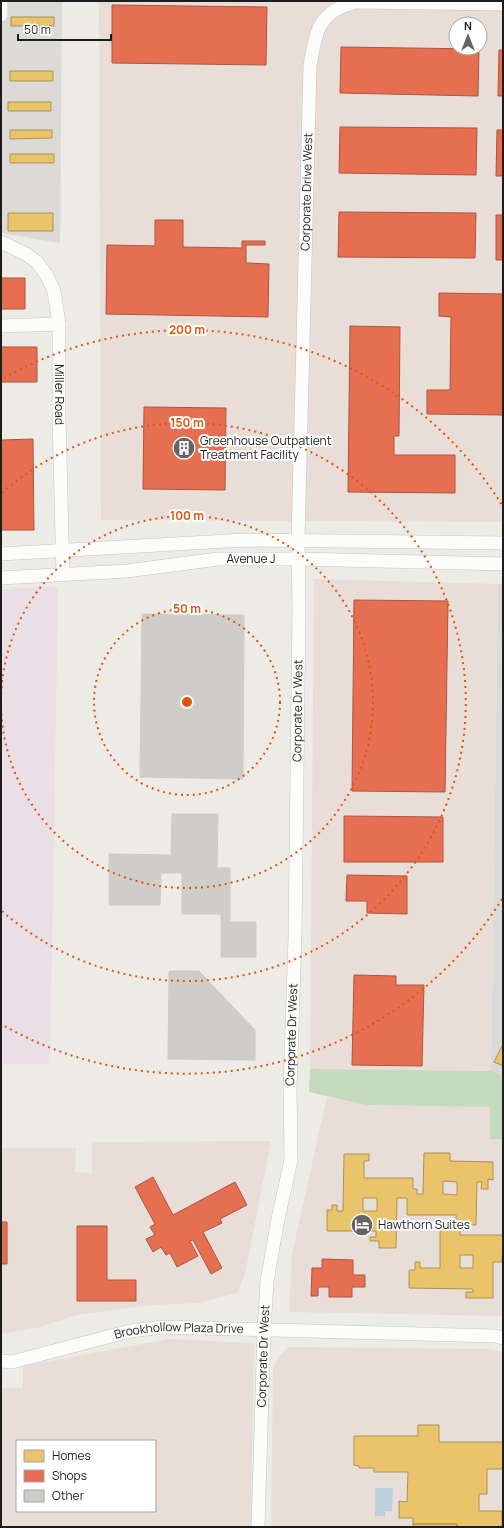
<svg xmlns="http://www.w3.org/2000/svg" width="504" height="1528" viewBox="0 0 504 1528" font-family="Manrope,sans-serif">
	<rect width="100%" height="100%" fill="#ecebe6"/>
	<path fill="#dbdad7" d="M1,1H62L60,243L1,233Z
		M498,584H503V1076L491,1071Z"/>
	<path fill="#e9ddd8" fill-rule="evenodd" d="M99,1H503V522L101,520ZM456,24H480V48H456Z
		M314,579L498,584L491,1071L310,1069Z
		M327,1096L367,1105L490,1107V1139H503V1316L289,1312L292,1254Z
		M271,1141L245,1274L238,1292L200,1303L150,1305L76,1315L37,1328L1,1334V1148H76L75,1172L92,1173V1142Z
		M169,1339L254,1343L251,1527H1V1388H23V1366ZM17,1441H155V1511H17Z
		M289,1347L490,1349L503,1352V1527H271L273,1368L280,1355Z"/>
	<path fill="#e9dfe4" d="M58,587L50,1064H1V589Z"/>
	<path fill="#c4d9bd" d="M310,1069L491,1071L503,1076V1139H490V1107L367,1105L309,1092Z"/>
	<path fill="#bbd2dd" d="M375,1488H393L392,1511H385V1516H375Z"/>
	<path fill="#e9c46a" stroke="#ac9253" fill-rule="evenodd" d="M11,17H54V26H11Z
		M10,71H53V81H10Z
		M8,102H51V111H8Z
		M10,130H52V138L10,139Z
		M10,154H54V163H10Z
		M8,213H53V231H8Z
		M503,1044V1066L494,1062Z
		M424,1153H450V1161L493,1162V1180L488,1179V1189H481L482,1182H477L476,1225H469V1230H460V1235H503L502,1262H493V1298H466V1292H473V1289L409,1288V1270H415V1262H420V1268H440V1226H456V1215H407V1198H397L396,1248H379V1241H370V1237H376V1231H327V1210H332V1205H337V1211H343L344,1154H369V1161H364V1178H413V1189H417V1194H423ZM443,1181L457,1182V1195L443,1194ZM363,1198H377V1211H363ZM460,1255H473V1268H460Z
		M418,1425H439V1442H503V1469H487V1494H479V1511H502V1527H457V1524H413V1518H399V1501L407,1502L408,1472H374V1468H359V1466L354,1465V1436H418Z
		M413,1524H457V1527H413Z"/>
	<path fill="#e76f51" stroke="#aa5641" d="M112,5L267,7L266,65L112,63Z
		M341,47L479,49L478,96L340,93Z
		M499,50H503V96H498Z
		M340,127L477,128L476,175L339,173Z
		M497,130H503V176H496Z
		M339,212L476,213L475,258L338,257Z
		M496,215H503V260H496Z
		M155,220H183V247L242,248V241H265V245H246V263L269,264L268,317L106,314L107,245L155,246Z
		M1,278H25V309H1Z
		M439,293L503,294V415L427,414V390H450L451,317L439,316Z
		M350,326L400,327L399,436H394V455H455V493L348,492Z
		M1,347H37V382H1Z
		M144,407L226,408L225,490L143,489Z
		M33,439L34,530H1V440Z
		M354,600L448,601L445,792L352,791Z
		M344,816L443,817V862H344Z
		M347,875L407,876V914L367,913V901H346Z
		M354,975L396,976V985H424L422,1066L352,1065Z
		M153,1177L173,1215L235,1182L247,1205L220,1219L222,1223L203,1232L222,1268L211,1274L193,1240L190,1241L198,1256L177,1267L170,1253L166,1255L161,1247L153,1252L146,1239L155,1235L150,1227L155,1224L135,1187Z
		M1,1222H7V1264H1Z
		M77,1226H107V1280H136V1301H77Z
		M322,1259L353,1260V1275H365V1287H352V1297H329V1287H318V1296H311L312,1268H322Z"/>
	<path fill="#cecdc9" stroke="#cfccc8" d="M142,614L244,615L243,779L140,777Z
		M172,814H218L217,868H230V922H256V957H221V914H182V873H161L160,905H109V854L171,855Z
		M170,971H199L255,1030V1060L168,1059L169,973Z"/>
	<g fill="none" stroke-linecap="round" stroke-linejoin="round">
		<g stroke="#c4c4c2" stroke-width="14">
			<g id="minor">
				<path d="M1,15V1"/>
				<path id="s1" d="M1,242L26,254L37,262L47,276L54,291L59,324V419L63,574"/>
				<path d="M1,326L59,324"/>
				<path d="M1,554L244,540L503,543"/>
				<path id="s2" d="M1,578L127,571L218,559H299L503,564"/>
				<path id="s3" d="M1,1361L12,1362L130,1331L163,1327L495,1336L503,1338"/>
				<path id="s4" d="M258,1527L264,1330L267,1281L278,1219L291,1160L290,1087L295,937L299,610L298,540L310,65C317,30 317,13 355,2L503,4"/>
			</g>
		</g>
		<use href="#minor" stroke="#fcfcfb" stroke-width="13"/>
	</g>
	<g fill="none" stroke="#de560d" stroke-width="2" stroke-dasharray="2 4">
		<circle cx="187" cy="702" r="93"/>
		<path d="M1 700A186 186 0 1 1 1 704"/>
		<path d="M2 493A279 279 0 1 1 2 911"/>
		<path d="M502 899A372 372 0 0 1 1 1024M4 378A372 372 0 0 1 502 505"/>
	</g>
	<defs>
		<g id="building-disc" transform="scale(1.15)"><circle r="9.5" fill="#656563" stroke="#fff"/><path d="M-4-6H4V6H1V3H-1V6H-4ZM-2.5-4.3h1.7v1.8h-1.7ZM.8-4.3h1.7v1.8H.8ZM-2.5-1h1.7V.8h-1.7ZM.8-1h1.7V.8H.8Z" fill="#fff"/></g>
		<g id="hotel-disc" transform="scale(1.15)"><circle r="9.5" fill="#656563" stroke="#fff"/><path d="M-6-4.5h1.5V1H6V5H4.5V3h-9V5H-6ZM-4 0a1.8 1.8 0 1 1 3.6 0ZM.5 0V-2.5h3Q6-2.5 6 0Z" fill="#fff"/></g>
	</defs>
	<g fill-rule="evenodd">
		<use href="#building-disc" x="184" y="448"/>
		<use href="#hotel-disc" x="362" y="1225"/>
	</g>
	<g text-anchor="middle" stroke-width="4" stroke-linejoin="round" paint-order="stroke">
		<g font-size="12" fill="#1d1d1d" stroke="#fff">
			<text dy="4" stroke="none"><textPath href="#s4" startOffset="1338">Corporate Drive West</textPath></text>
			<text dy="4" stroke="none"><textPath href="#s1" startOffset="179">Miller Road</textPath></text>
			<text dy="4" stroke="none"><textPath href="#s2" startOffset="251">Avenue J</textPath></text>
			<text dy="4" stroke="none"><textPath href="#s4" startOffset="819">Corporate Dr West</textPath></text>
			<text dy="4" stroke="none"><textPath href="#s4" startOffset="495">Corporate Dr West</textPath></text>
			<text dy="4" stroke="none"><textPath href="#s3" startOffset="182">Brookhollow Plaza Drive</textPath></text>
			<text dy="4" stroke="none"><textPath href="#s4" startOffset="171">Corporate Dr West</textPath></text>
		</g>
		<g font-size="12" fill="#1d1d1d" stroke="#fff" text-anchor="start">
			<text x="200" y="445">Greenhouse Outpatient<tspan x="200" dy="14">Treatment Facility</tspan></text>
			<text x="378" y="1229">Hawthorn Suites</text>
		</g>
	</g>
	<circle cx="187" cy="702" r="6" fill="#de560d" stroke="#fff" stroke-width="2"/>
	<g font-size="12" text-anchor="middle" font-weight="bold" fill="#de560d" stroke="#fff" stroke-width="4" stroke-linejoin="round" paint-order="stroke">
		<text x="187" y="334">200 m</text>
		<text x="187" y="427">150 m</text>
		<text x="187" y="520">100 m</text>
		<text x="187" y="613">50 m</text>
	</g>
	<rect width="504" height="1528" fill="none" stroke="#1d1d1d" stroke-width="4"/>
	<rect x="16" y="1440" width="140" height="72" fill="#ffffff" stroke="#a5a5a5"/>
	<rect x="24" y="1450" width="20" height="12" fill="#e9c46a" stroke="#a5a5a5"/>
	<text x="52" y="1460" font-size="12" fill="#1d1d1d">Homes</text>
	<rect x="24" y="1470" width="20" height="12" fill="#e76f51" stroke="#a5a5a5"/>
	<text x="52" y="1480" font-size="12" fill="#1d1d1d">Shops</text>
	<rect x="24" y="1490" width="20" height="12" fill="#cecdc9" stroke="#a5a5a5"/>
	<text x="52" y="1500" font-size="12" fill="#1d1d1d">Other</text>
	<g transform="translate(468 36)"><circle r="19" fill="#ffffff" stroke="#a5a5a5"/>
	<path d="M0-3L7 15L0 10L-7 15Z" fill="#656563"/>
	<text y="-6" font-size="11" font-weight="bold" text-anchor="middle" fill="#1d1d1d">N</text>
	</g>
	<path d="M18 34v6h93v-6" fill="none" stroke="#1d1d1d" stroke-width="2"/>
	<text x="24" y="34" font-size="12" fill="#1d1d1d" stroke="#ffffff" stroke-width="3" paint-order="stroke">50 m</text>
</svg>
